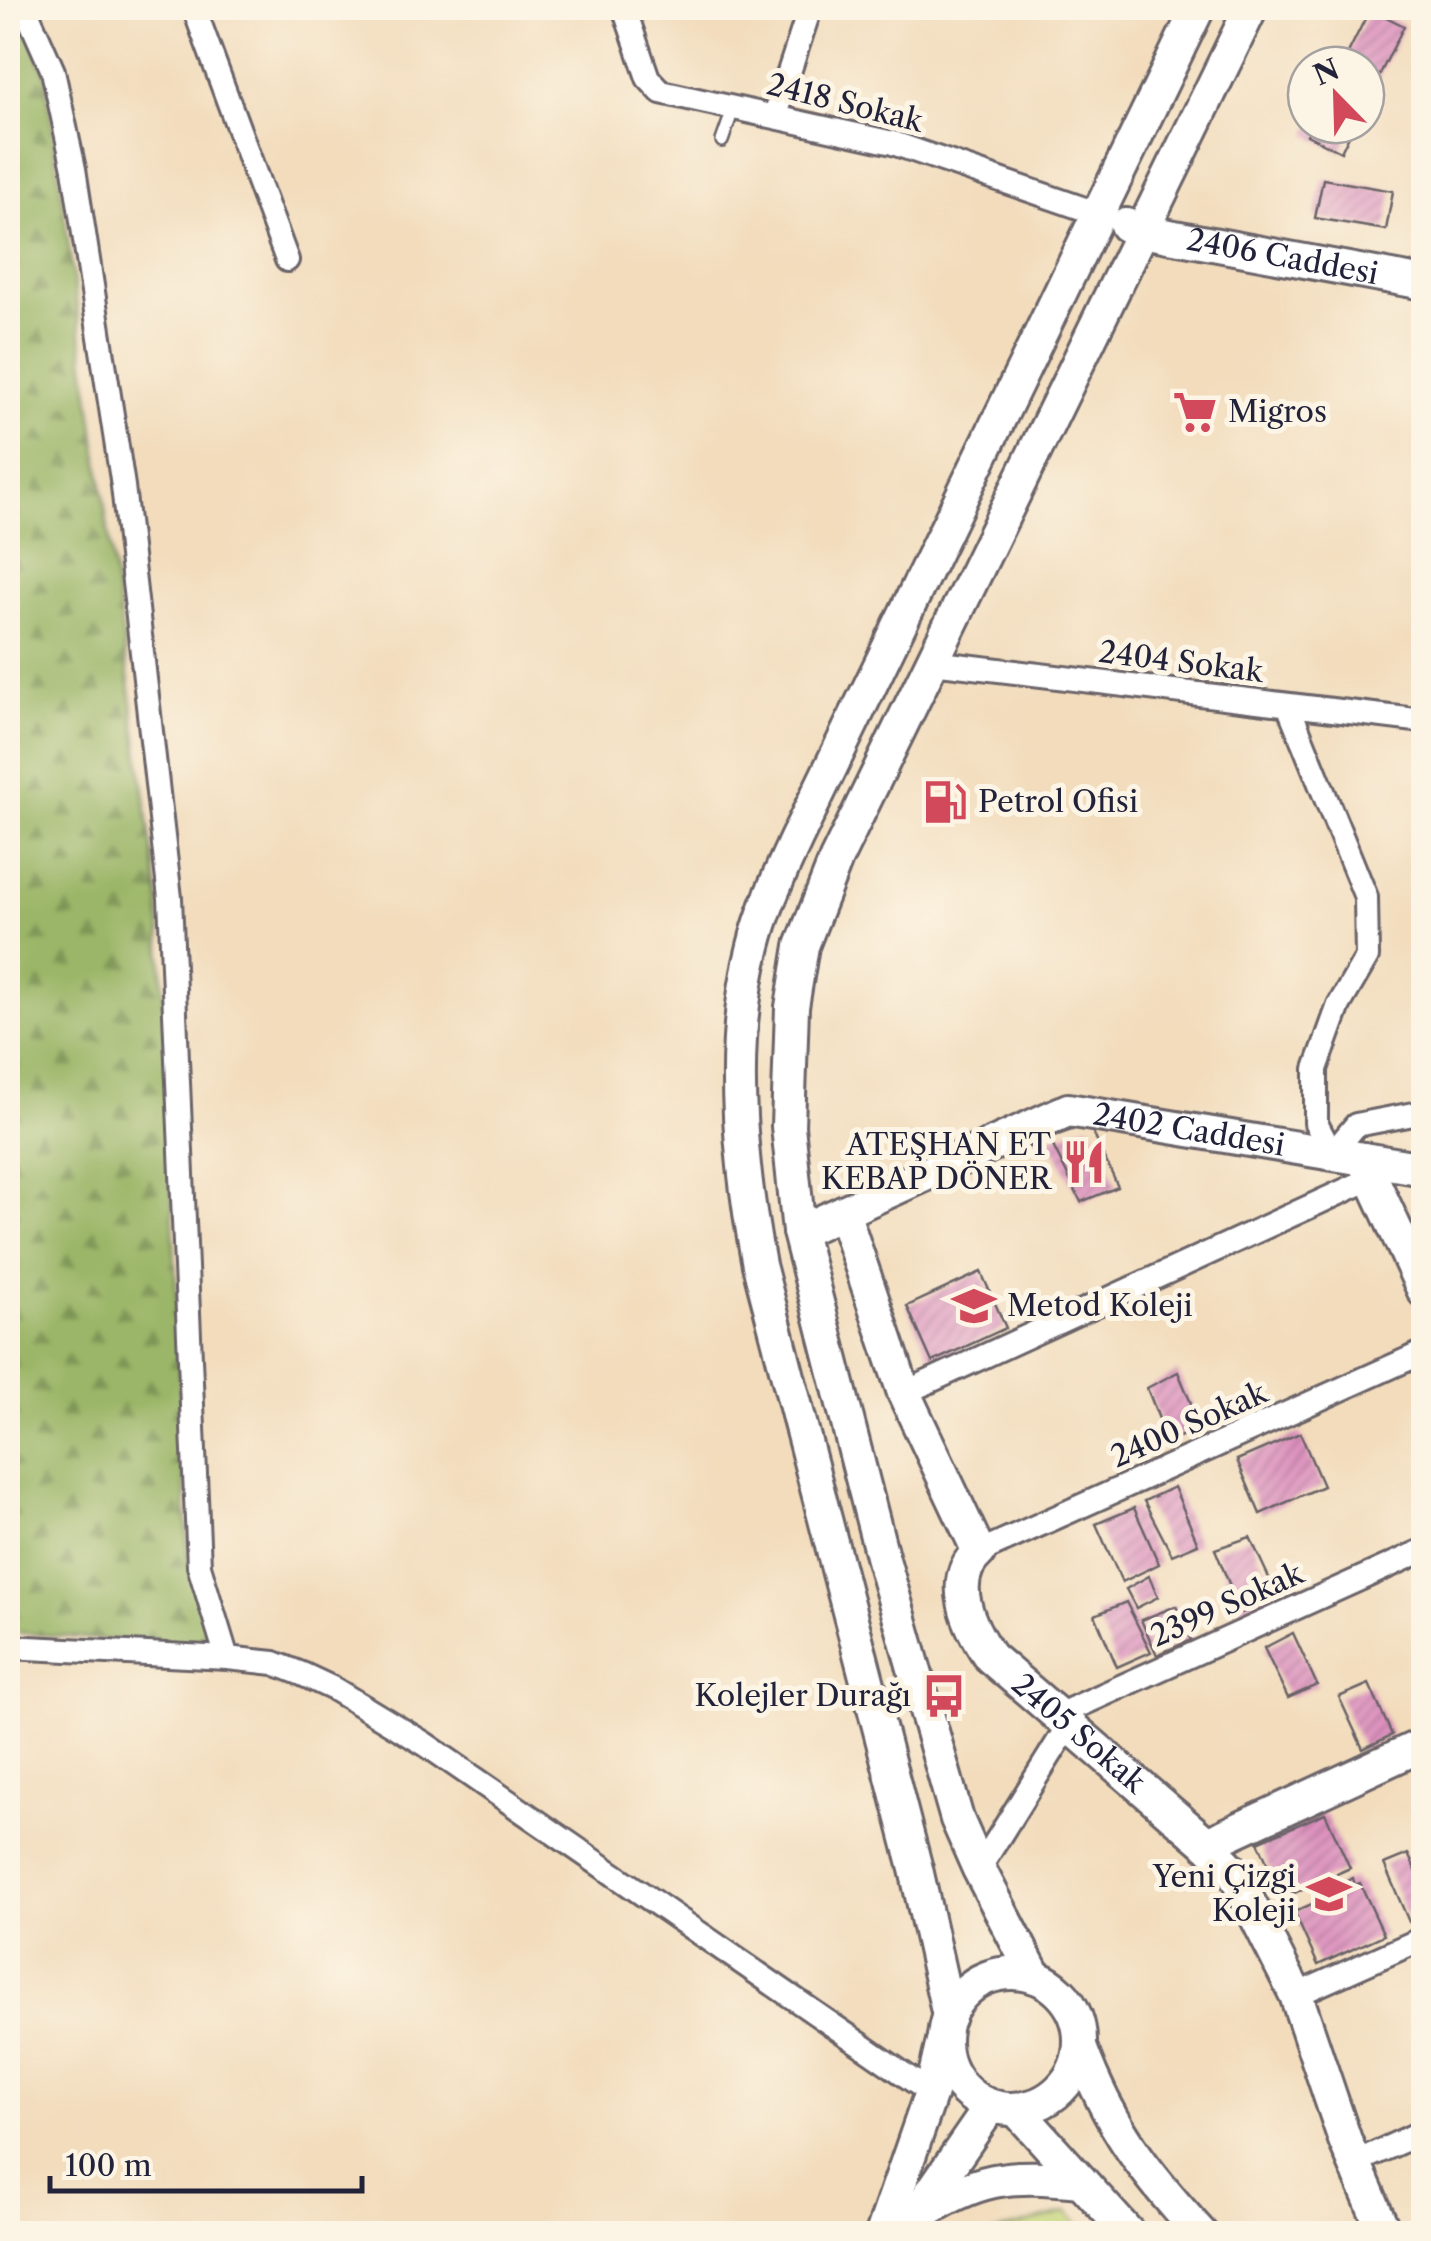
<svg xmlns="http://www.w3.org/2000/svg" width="1431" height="2241" viewBox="0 0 1431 2241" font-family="'Libre Caslon Text',serif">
	<defs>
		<pattern id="forest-firs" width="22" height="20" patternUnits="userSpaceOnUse" patternTransform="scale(2.5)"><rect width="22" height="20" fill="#9bb667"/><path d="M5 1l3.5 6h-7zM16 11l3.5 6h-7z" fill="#7e9456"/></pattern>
		<pattern id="building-hatch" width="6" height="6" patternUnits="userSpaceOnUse" patternTransform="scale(2.5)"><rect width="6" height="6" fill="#dd91be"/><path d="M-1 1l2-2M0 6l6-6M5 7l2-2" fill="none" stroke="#b3769c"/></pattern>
	</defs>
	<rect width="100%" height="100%" fill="#fcf5e5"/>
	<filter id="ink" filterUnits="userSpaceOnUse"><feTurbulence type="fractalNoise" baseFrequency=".01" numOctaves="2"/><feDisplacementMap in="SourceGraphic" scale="20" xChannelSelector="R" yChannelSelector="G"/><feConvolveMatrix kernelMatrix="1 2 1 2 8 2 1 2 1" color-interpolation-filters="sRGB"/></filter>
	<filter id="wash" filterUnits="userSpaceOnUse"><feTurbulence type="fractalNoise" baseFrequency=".0048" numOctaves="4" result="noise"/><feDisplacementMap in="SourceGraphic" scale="40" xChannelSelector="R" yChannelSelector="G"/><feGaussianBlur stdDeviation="2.25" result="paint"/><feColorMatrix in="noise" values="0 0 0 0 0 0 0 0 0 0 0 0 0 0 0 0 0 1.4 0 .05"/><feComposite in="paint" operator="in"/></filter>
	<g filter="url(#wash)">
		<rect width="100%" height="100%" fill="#f2dcbc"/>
		<path fill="url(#forest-firs)" stroke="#5e6c51" stroke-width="2.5" d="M8,8H17L45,74L159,899L188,1556L220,1649L8,1632Z"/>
		<path fill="#c4d476" stroke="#737b58" stroke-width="2.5" d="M1067,2212L1086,2233H993Z"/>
		<g id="blocks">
			<path fill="url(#building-hatch)" d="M1370,9L1404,26L1366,102V65H1342Z
				M1312,125H1354L1341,152L1307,135Z
				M1323,179L1393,191L1386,230L1315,218Z
				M1089,1124L1118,1187L1081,1202L1049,1138Z
				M981,1272L1006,1328L932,1362L907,1306Z
				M1178,1372L1201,1427L1168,1442L1147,1388Z
				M1300,1433L1323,1486L1260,1514L1237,1460Z
				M1174,1487L1198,1544L1172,1555L1144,1501Z
				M1134,1508L1159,1564L1122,1582L1096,1524Z
				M1250,1537L1278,1597L1241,1613L1215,1549Z
				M1149,1576L1158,1597L1136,1608L1126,1589Z
				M1126,1602L1151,1652L1117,1667L1095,1615Z
				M1176,1606L1191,1640L1157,1655L1141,1620Z
				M1293,1633L1317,1685L1288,1698L1264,1648Z
				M1369,1684L1392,1735L1363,1749L1339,1697Z
				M1325,1813L1350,1868L1283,1898L1258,1842Z
				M1408,1854L1424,1888V1916L1409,1922L1384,1864Z
				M1353,1878L1355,1885L1360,1883L1384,1935L1318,1965L1294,1912L1341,1891L1338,1885Z"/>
		</g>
	</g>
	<g filter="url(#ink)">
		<use href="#blocks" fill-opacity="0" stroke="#6b6368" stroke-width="2.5"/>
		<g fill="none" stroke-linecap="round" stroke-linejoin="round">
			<g stroke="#6b6368" stroke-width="16">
				<path id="lane" d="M722,141L734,107"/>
			</g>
			<g stroke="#6b6368" stroke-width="28">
				<path id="street" d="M25,8L53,71L74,169L123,486L170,898L199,1566L227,1658L274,1663L302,1674L334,1689L425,1744L931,2093
					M194,8L287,260
					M624,8L648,78L661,92L893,143L1099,214
					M775,115L810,8
					M932,662L1424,721
					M1288,705L1366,897L1367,957L1339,1005L1316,1069V1123L1332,1154L1356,1125L1424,1112
					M904,1393L1372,1178
					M979,1552L1424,1352
					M8,1647L227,1658
					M1056,1716L1424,1550
					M979,1869L1068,1726
					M1296,1995L1424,1938
					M1354,2163L1424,2131"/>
			</g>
			<g stroke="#6b6368" stroke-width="38">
				<g id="secondary">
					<path id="s1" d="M1126,225L1142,231L1424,283"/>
					<path d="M1363,1159L1424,1291"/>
					<path id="s2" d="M843,1212L904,1393L979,1552C946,1580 970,1628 990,1657L1207,1844L1233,1871L1296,1995L1345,2140L1385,2234"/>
					<path id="s3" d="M799,1232L1068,1110L1424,1169"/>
					<path d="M1207,1844L1424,1744"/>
					<circle cx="1012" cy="2041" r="68"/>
					<path d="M1035,1977L979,1869L957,1819L882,1556L799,1232L788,1126L792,1007L802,946L836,859L1251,8"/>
					<path d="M949,2016L916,1869L759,1265C740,1166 728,1045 754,946C763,909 780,874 796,839L1198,8"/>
					<path d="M1080,2047C1109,2126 1144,2172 1201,2234"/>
					<path d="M1016,2109L1129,2234"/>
					<path d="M922,2206L991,2106"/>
					<path d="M914,2218C978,2177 1006,2173 1081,2181"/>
					<path d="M882,2234L931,2093L943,2041"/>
				</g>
			</g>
			<use href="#lane" stroke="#fff" stroke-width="11"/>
			<use href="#street" stroke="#fff" stroke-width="22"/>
			<use href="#secondary" stroke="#fff" stroke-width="32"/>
		</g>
	</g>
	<defs>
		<g id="supermarket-bare" transform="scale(3.45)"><path d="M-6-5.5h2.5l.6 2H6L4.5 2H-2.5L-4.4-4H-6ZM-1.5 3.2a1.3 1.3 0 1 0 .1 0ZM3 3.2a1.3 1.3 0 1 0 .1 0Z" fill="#d1495b" stroke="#fcf5e5" stroke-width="2.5" paint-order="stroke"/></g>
		<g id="fuel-bare" transform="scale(3.45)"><path d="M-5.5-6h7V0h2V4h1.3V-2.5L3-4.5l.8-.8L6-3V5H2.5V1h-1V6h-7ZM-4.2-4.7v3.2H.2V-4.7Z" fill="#d1495b" stroke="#fcf5e5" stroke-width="2.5" paint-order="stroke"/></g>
		<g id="restaurant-bare" transform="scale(3.45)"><path d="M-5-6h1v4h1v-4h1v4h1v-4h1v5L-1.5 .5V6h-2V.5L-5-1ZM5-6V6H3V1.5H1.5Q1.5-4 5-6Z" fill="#d1495b" stroke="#fcf5e5" stroke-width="2.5" paint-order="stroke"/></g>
		<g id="school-bare" transform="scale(3.45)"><path d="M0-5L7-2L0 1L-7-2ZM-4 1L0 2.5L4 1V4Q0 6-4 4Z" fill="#d1495b" stroke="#fcf5e5" stroke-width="2.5" paint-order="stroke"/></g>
		<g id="bus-bare" transform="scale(3.45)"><path d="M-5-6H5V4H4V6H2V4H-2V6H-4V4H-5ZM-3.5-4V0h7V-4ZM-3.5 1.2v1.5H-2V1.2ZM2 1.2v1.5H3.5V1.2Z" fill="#d1495b" stroke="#fcf5e5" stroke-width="2.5" paint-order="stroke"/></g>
	</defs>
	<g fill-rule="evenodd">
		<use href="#supermarket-bare" x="1195" y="412"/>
		<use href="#fuel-bare" x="945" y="802"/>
		<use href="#restaurant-bare" x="1084" y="1162"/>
		<use href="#school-bare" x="974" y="1306"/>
		<use href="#bus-bare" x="944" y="1696"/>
		<use href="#school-bare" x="1329" y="1894"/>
	</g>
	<g text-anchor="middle" stroke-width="10" stroke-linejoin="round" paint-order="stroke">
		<g font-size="30" fill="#22223b" stroke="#fcf5e5">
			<text transform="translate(845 103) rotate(14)" y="10">2418 Sokak</text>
			<text dy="10" stroke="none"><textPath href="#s1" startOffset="160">2406 Caddesi</textPath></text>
			<text transform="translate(1181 662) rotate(7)" y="10">2404 Sokak</text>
			<text dy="10" stroke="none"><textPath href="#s3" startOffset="418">2402 Caddesi</textPath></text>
			<text transform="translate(1189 1425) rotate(-24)" y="10">2400 Sokak</text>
			<text transform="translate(1227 1605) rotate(-24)" y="10">2399 Sokak</text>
			<text dy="10" stroke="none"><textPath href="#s2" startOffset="600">2405 Sokak</textPath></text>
		</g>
		<g font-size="30" fill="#22223b" stroke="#fcf5e5" text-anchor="start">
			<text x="1228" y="422">Migros</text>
			<text x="978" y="812">Petrol Ofisi</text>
			<text x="1051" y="1155" text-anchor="end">ATEŞHAN ET<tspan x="1051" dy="34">KEBAP DÖNER</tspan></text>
			<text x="1007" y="1316">Metod Koleji</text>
			<text x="911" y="1706" text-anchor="end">Kolejler Durağı</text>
			<text x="1296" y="1887" text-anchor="end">Yeni Çizgi<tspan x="1296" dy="34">Koleji</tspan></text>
		</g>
	</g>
	<rect width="1431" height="2241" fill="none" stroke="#fcf5e5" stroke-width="40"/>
	<g transform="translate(1336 95) rotate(337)"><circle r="48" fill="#fcf5e5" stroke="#a5a1a1" stroke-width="2.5"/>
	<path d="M0-8L18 38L0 25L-18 38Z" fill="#d1495b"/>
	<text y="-15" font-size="28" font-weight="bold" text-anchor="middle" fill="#22223b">N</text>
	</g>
	<path d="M50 2176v15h312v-15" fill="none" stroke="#22223b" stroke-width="5"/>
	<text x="65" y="2176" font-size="30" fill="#22223b" stroke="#fcf5e5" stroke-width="8" paint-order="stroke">100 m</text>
</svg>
